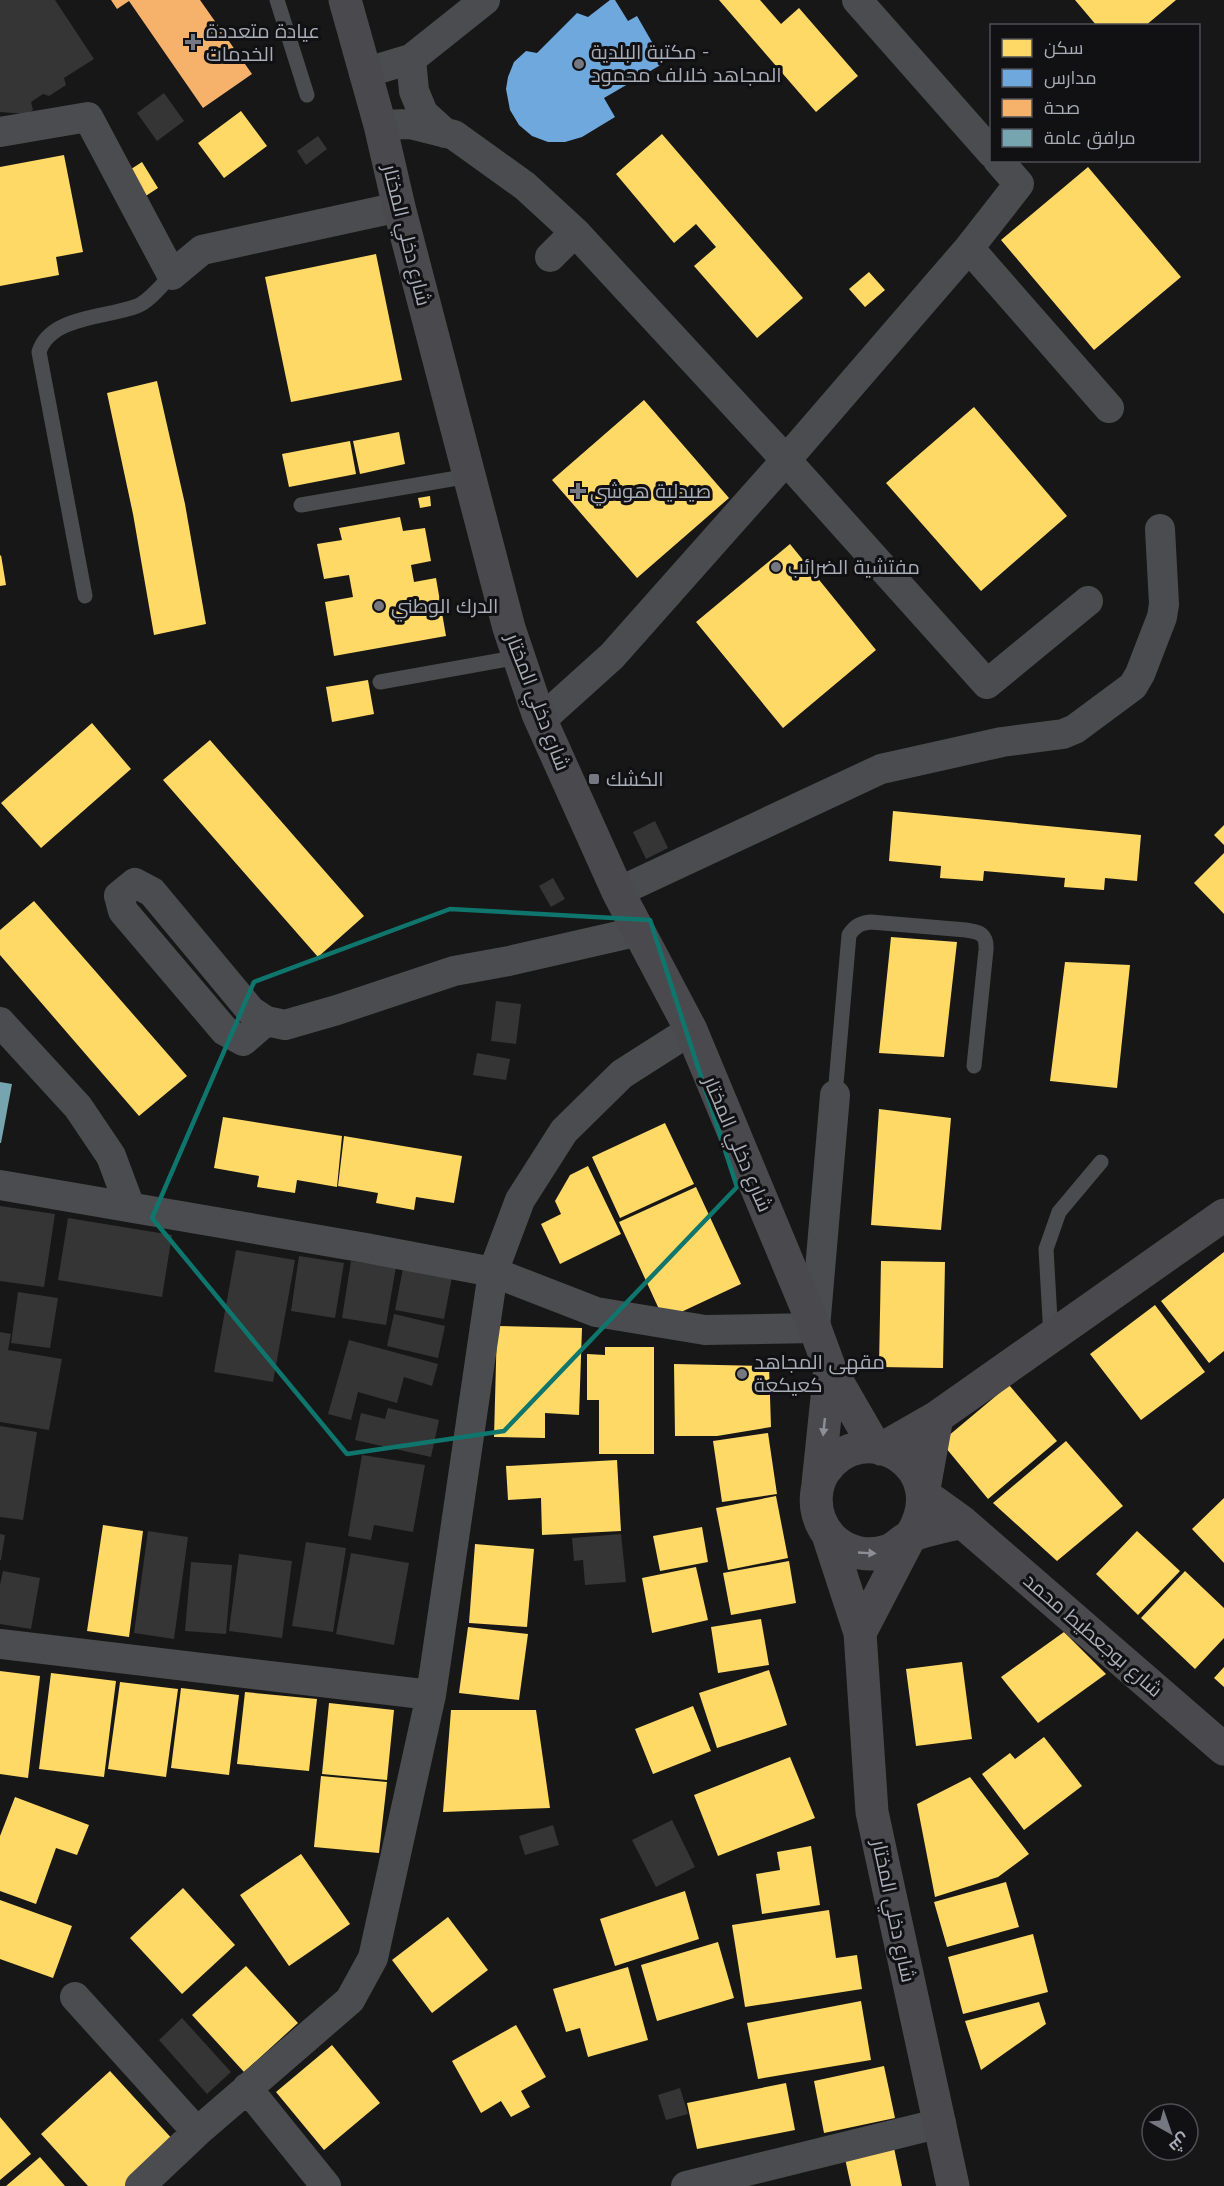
<svg xmlns="http://www.w3.org/2000/svg" width="1224" height="2186" viewBox="0 0 1224 2186" font-family="Quicksand,Cairo,sans-serif">
	<rect width="100%" height="100%" fill="#171717"/>
	<path fill="#ffd966" d="M719,0H760L781,24L799,8L858,76L816,112Z
		M1075,0H1176L1145,26H1097Z
		M241,111L267,146L224,178L198,143Z
		M662,134L803,298L757,338L694,266L716,247L696,224L674,243L616,174Z
		M64,155L83,252L56,257L59,275L0,286V167Z
		M142,162L158,188L141,199L125,173Z
		M1088,167L1181,277L1094,350L1001,240Z
		M376,254L402,380L291,402L265,277Z
		M869,272L885,290L865,307L849,289Z
		M157,381L185,504L206,624L154,635L133,514L107,393Z
		M644,400L729,498L637,578L552,480Z
		M974,407L1067,516L981,591L886,483Z
		M399,432L405,464L360,474L353,441Z
		M350,441L356,474L289,487L282,454Z
		M430,496L431,506L420,508L418,498Z
		M400,517L403,531L425,528L431,561L411,565L414,582L436,578L446,636L334,656L325,602L353,597L349,575L324,579L317,544L342,540L339,528Z
		M790,544L876,650L783,728L696,622Z
		M1,555L6,585L0,586V556Z
		M368,680L374,714L332,722L326,687Z
		M92,723L131,769L41,848L1,803Z
		M210,740L364,916L318,957L163,780Z
		M893,811L1141,835L1137,881L1105,878L1104,890L1064,887L1065,878L984,871L983,881L940,878L941,866L889,861Z
		M1224,825V845L1214,835Z
		M1224,853V914L1194,883Z
		M34,901L187,1076L139,1116L0,955V930Z
		M891,937L957,942L944,1057L879,1053Z
		M1065,962L1130,965L1117,1088L1050,1081Z
		M879,1109L951,1118L941,1230L871,1225Z
		M223,1117L342,1136L337,1187L297,1180L295,1193L257,1187L259,1176L214,1168Z
		M665,1123L694,1184L620,1218L592,1157Z
		M344,1136L462,1156L454,1203L416,1197L414,1210L376,1203L378,1193L338,1186Z
		M588,1166L621,1234L560,1264L541,1224L561,1214L555,1201L570,1175Z
		M696,1187L741,1284L664,1320L619,1222Z
		M1224,1252V1351L1209,1363L1161,1301Z
		M881,1261L945,1262L943,1368L879,1367Z
		M1155,1305L1205,1372L1141,1420L1090,1354Z
		M497,1326L582,1328L579,1415L545,1413V1438L494,1437Z
		M605,1347H654V1454H599V1400H587V1354L605,1355Z
		M674,1364L769,1366L771,1427L717,1436H675Z
		M1009,1385L1057,1441L988,1499L941,1442Z
		M768,1433L777,1494L722,1502L713,1441Z
		M1066,1441L1123,1506L1057,1561L993,1503Z
		M617,1460L621,1531L542,1535L541,1498L508,1500L506,1466Z
		M776,1496L788,1558L728,1570L716,1508Z
		M1224,1498V1563L1192,1529Z
		M103,1525L143,1531L129,1637L87,1631Z
		M702,1527L708,1562L660,1571L653,1536Z
		M1137,1531L1180,1571L1138,1615L1096,1574Z
		M475,1544L534,1549L527,1627L469,1623Z
		M789,1561L796,1603L731,1615L723,1573Z
		M696,1567L708,1620L652,1633L642,1578Z
		M1185,1571L1224,1608V1638L1195,1669L1141,1618Z
		M761,1619L769,1665L718,1673L711,1627Z
		M468,1627L528,1634L519,1700L459,1693Z
		M1064,1632L1106,1674L1038,1723L1001,1677Z
		M962,1662L972,1739L916,1746L906,1669Z
		M1224,1667V1687L1214,1678Z
		M769,1670L787,1725L717,1748L699,1693Z
		M0,1671L40,1676L28,1778L0,1774Z
		M51,1673L116,1681L104,1777L39,1769Z
		M120,1682L178,1689L166,1777L108,1769Z
		M181,1688L239,1695L229,1775L171,1768Z
		M245,1692L317,1699L309,1771L237,1764Z
		M329,1703L394,1710L387,1780L322,1774Z
		M693,1706L711,1751L653,1774L635,1729Z
		M451,1710H536L550,1808L443,1812Z
		M1044,1737L1082,1786L1024,1830L982,1774L1010,1753L1015,1759Z
		M790,1757L815,1818L718,1856L694,1795Z
		M321,1776L387,1782L379,1853L314,1847Z
		M970,1777L1029,1854L998,1877L935,1897L917,1804Z
		M15,1797L89,1825L77,1855L56,1848L36,1904L0,1891V1836Z
		M811,1846L820,1905L762,1914L756,1874L780,1870L777,1852Z
		M301,1854L350,1924L289,1966L240,1895Z
		M1006,1882L1019,1927L947,1947L934,1902Z
		M183,1888L235,1945L182,1994L130,1938Z
		M685,1891L699,1939L615,1966L600,1919Z
		M0,1900L72,1926L53,1978L0,1959Z
		M829,1910L836,1958L857,1955L862,1989L745,2007L732,1925Z
		M448,1917L488,1970L432,2013L392,1960Z
		M1033,1934L1048,1992L963,2014L948,1957Z
		M718,1942L734,1998L657,2021L641,1965Z
		M246,1966L298,2023L244,2072L192,2015Z
		M628,1967L648,2040L588,2057L580,2028L566,2032L553,1989Z
		M861,2001L871,2060L758,2079L747,2023Z
		M1039,2002L1046,2024L981,2070L965,2021Z
		M516,2025L546,2077L521,2091L530,2107L511,2117L501,2101L481,2113L452,2061Z
		M332,2045L380,2103L324,2150L276,2092Z
		M884,2066L895,2118L824,2133L814,2081Z
		M110,2071L175,2142L128,2186H88L41,2134Z
		M786,2083L795,2130L697,2149L687,2103Z
		M0,2117L31,2154L0,2180Z
		M893,2143L902,2186H851L844,2154Z
		M40,2157L65,2186H6Z"/>
	<path fill="#6fa8dc" d="M610,0H615L628,21L637,16L664,63L604,98L615,117L582,137L565,142H548L532,136L519,125L510,110L506,89L508,77L514,62L526,51L537,53L577,13L588,17Z"/>
	<path fill="#f6b26b" d="M111,0H200L252,74L203,108L129,1L117,9Z"/>
	<path fill="#76a5af" d="M0,1082L12,1084L1,1143H0Z"/>
	<path fill="#353536" d="M0,0H55L94,59L64,78L66,85L49,96L43,94L31,102L33,110L27,114L0,112Z
		M164,93L184,121L157,141L137,113Z
		M318,136L327,149L306,165L297,151Z
		M655,821L668,848L646,859L633,832Z
		M553,878L565,899L551,907L539,886Z
		M496,1001L521,1004L516,1044L491,1041Z
		M477,1053L510,1059L506,1080L473,1075Z
		M0,1206L55,1214L44,1287L0,1281Z
		M68,1218L172,1235L162,1297L58,1280Z
		M236,1250L295,1260L273,1382L214,1372Z
		M299,1256L344,1263L335,1318L291,1311Z
		M351,1261L396,1267L386,1325L342,1318Z
		M404,1263L453,1272L444,1319L395,1310Z
		M18,1292L58,1298L50,1348L11,1343Z
		M394,1314L445,1326L438,1358L387,1346Z
		M0,1332L11,1334L8,1350L62,1359L49,1430L0,1422Z
		M349,1340L438,1364L432,1386L404,1377L397,1403L358,1392L351,1420L328,1414Z
		M388,1408L439,1420L431,1457L355,1440L361,1413L385,1419Z
		M0,1426L37,1432L23,1520L0,1517Z
		M362,1455L425,1465L413,1532L374,1525L371,1540L348,1536Z
		M148,1531L188,1537L174,1639L134,1633Z
		M0,1534L5,1535L1,1560H0Z
		M621,1534L626,1582L585,1585L583,1560L574,1561L572,1538Z
		M306,1542L346,1548L333,1632L292,1626Z
		M351,1553L409,1563L394,1645L336,1634Z
		M239,1554L292,1561L282,1638L229,1631Z
		M191,1562L232,1565L226,1634L185,1631Z
		M3,1571L40,1578L31,1629L0,1624V1585Z
		M672,1820L695,1867L656,1887L632,1840Z
		M553,1825L559,1845L525,1855L519,1836Z
		M182,2018L231,2072L207,2094L159,2040Z
		M680,2088L688,2114L666,2120L658,2095Z"/>
	<g fill="none" stroke-linecap="round" stroke-linejoin="round">
		<path stroke="#4b4c50" stroke-width="15" d="M277,0L307,95
			M301,505L469,476
			M85,596L39,352C50,316 106,318 137,306C150,301 162,284 172,275
			M380,682L519,657
			M835,1095L849,935C855,926 860,923 871,922L966,930C980,932 987,934 986,950L974,1066
			M1051,1337L1046,1249L1059,1212L1101,1162"/>
		<path stroke="#4b4c50" stroke-width="30" d="M857,0L992,153
			M411,59L414,91L423,113L445,133
			M364,73L411,59L485,0
			M380,125L410,124L454,135L525,186L575,232L786,460L969,248L1109,408
			M0,132L88,117L172,275L202,250L399,207
			M969,248L1019,184L998,160
			M550,257L575,232
			M541,720L612,656L786,460L987,684L1088,601
			M618,892L881,769L1002,742L1063,734L1075,729L1133,686L1140,674L1162,617L1164,604L1160,529
			M266,1021L243,1041L225,1031L123,911L119,896L135,883L152,892L251,1011L266,1021L285,1025L337,1010L454,971L509,961L640,931
			M0,1022L78,1107L111,1156L130,1207
			M0,1185L366,1248L493,1272L596,1312L705,1330L815,1328L835,1095
			M0,1644L431,1695
			M75,1997L197,2132
			M247,2088L326,2186
			M140,2186L197,2132L350,2000L373,1958L431,1695L493,1272L520,1200L564,1131L622,1074L691,1030
			M686,2186L941,2123"/>
		<path stroke="#4a4a4e" stroke-width="33" d="M345,0L380,125L399,207L509,628L538,714L618,892L691,1030L815,1328L830,1369L875,1447
			M937,1417L923,1494L962,1522L1224,1749
			M881,1449L937,1417L1224,1215
			M818,1484L830,1369
			M828,1535L860,1633L872,1812L953,2186
			M860,1633L910,1537C956,1467 863,1413 824,1472C815,1486 814,1505 820,1520C830,1546 859,1560 887,1551C896,1548 901,1541 909,1537C923,1530 947,1526 962,1522"/>
	</g>
	<defs><path id="oneway-solid" d="M-6-.8H1V-3.2L6.5 0L1 3.2V.8H-6Z" transform="scale(1.5)"/></defs>
	<g fill="#8c8f98">
		<use href="#oneway-solid" transform="translate(824 1427) rotate(96)"/>
		<use href="#oneway-solid" transform="translate(867 1553) rotate(3)"/>
	</g>
	<path fill="none" stroke="#0f766e" stroke-width="4.5" stroke-linejoin="round" d="M450,909L650,920L737,1187L504,1431L347,1454L152,1218L254,982Z"/>
	<g fill="#757880" stroke="#111113" stroke-width="2">
		<path d="M190 33h6v6h6v6h-6v6h-6v-6h-6v-6h6z"/>
		<circle cx="579" cy="64" r="6"/>
		<path d="M575 482h6v6h6v6h-6v6h-6v-6h-6v-6h6z"/>
		<circle cx="776" cy="567" r="6"/>
		<circle cx="379" cy="606" r="6"/>
		<rect x="588" y="773" width="12" height="12" rx="3"/>
		<circle cx="742" cy="1374" r="6"/>
	</g>
	<g text-anchor="middle" stroke-width="6" stroke-linejoin="round" paint-order="stroke">
		<g font-size="20" fill="#a8adb8" stroke="#111113" text-anchor="start">
			<text x="206" y="38">عيادة متعددة<tspan x="206" dy="23">الخدمات</tspan></text>
			<text x="591" y="59">مكتبة البلدية -<tspan x="591" dy="23">المجاهد خلالف محمود</tspan></text>
			<text x="590" y="498">صيدلية هوشي</text>
			<text x="788" y="574">مفتشية الضرائب</text>
			<text x="391" y="613">الدرك الوطني</text>
			<text x="606" y="786">الكشك</text>
			<text x="754" y="1369">مقهى المجاهد<tspan x="754" dy="23">كعيكعة</tspan></text>
		</g>
		<g font-size="20" fill="#a8adb8" stroke="#111113">
			<text transform="translate(407 235) rotate(76)" y="7">شارع دخلي المختار</text>
			<text transform="translate(538 702) rotate(69)" y="7">شارع دخلي المختار</text>
			<text transform="translate(738 1144) rotate(67)" y="7">شارع دخلي المختار</text>
			<text transform="translate(1093 1635) rotate(41)" y="7">شارع بوجعطيط محمد</text>
			<text transform="translate(894 1911) rotate(78)" y="7">شارع دخلي المختار</text>
		</g>
	</g>
	<rect x="990" y="24" width="210" height="138" fill="#111113" stroke="#4d4f55" stroke-width="1.5"/>
	<rect x="1002" y="39" width="30" height="18" fill="#ffd966" stroke="#4d4f55" stroke-width="1.5"/>
	<text x="1044" y="54" font-size="18" fill="#a8adb8">سكن</text>
	<rect x="1002" y="69" width="30" height="18" fill="#6fa8dc" stroke="#4d4f55" stroke-width="1.5"/>
	<text x="1044" y="84" font-size="18" fill="#a8adb8">مدارس</text>
	<rect x="1002" y="99" width="30" height="18" fill="#f6b26b" stroke="#4d4f55" stroke-width="1.5"/>
	<text x="1044" y="114" font-size="18" fill="#a8adb8">صحة</text>
	<rect x="1002" y="129" width="30" height="18" fill="#76a5af" stroke="#4d4f55" stroke-width="1.5"/>
	<text x="1044" y="144" font-size="18" fill="#a8adb8">مرافق عامة</text>
	<g transform="translate(1170 2132) rotate(140)"><circle r="28" fill="#111113" stroke="#4d4f55" stroke-width="1.5"/>
	<path d="M0-4.5L10 22L0 15L-10 22Z" fill="#757880"/>
	<text y="-9" font-size="16" font-weight="bold" text-anchor="middle" fill="#a8adb8">ش</text>
	</g>
</svg>
